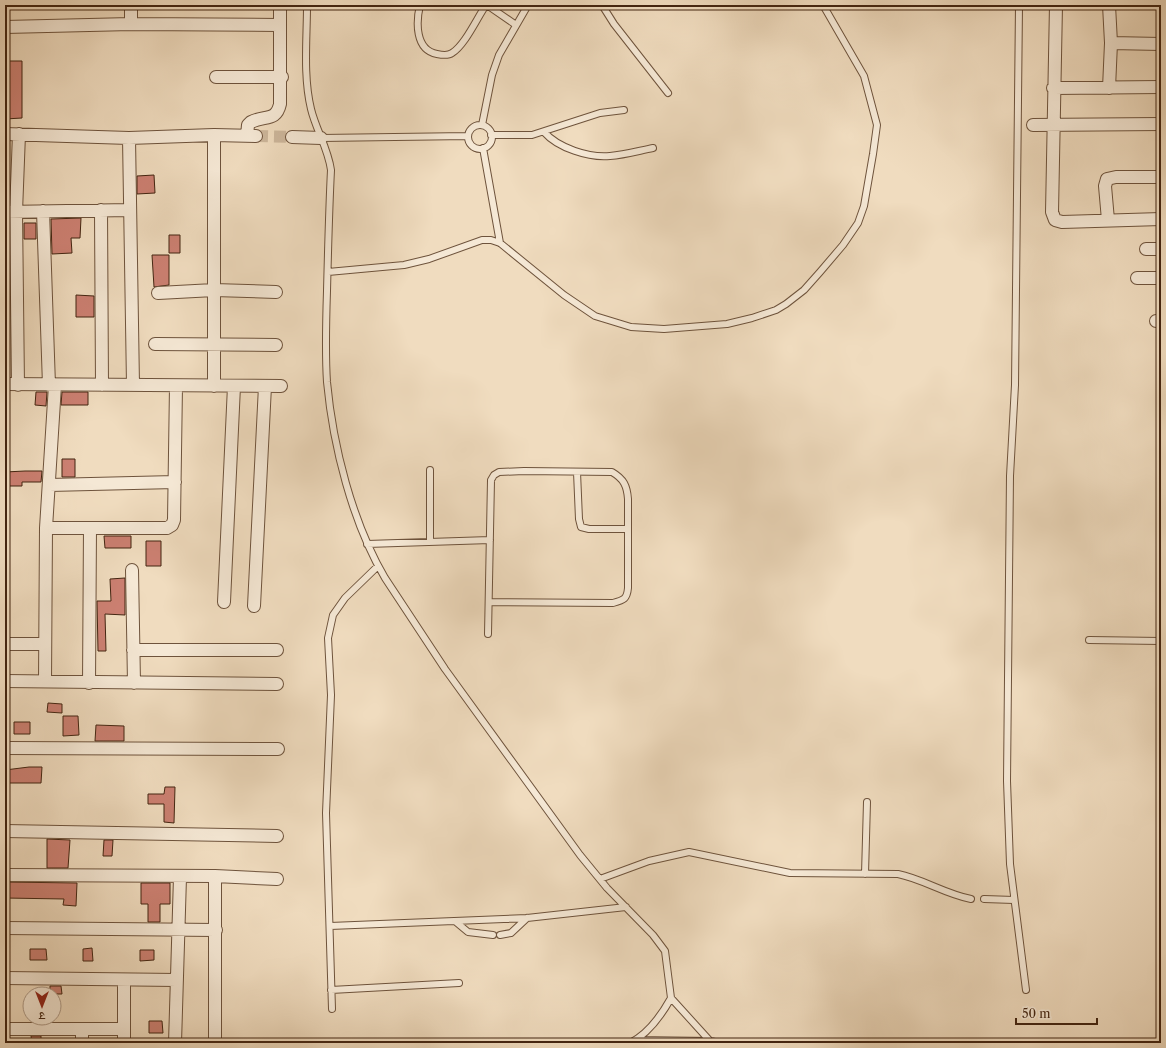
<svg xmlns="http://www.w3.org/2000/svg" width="1166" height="1048" viewBox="0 0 1166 1048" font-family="'Libre Caslon Text','Noto Serif Devanagari',serif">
	<rect width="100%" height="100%" fill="#f0dcbf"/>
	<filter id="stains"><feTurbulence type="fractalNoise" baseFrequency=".005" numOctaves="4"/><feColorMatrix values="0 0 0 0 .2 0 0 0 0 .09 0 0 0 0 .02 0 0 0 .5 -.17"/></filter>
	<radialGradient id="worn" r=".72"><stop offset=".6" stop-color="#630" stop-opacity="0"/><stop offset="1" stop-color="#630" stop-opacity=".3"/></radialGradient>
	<path fill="#cc8072" stroke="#432511" d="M5,61H22V118L5,119Z
		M154,175L155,193L137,194V176Z
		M81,218L80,238H71L72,253L52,254L51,219Z
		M5,223H9V238H5Z
		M24,223H36V239H24Z
		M169,235H180V253H169Z
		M152,255H169V285L154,287Z
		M76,295L94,296V317H76Z
		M36,392H47L46,406L35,405Z
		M62,392H88V405H61Z
		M62,459H75V477H62Z
		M25,471H42L41,482H22V486H5V472Z
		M104,536H131V548H105Z
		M146,541H161V566H146Z
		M125,578V615L105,614L106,651H98L97,601H111L110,579Z
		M48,703L62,704V713L47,712Z
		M63,716H78L79,735L63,736Z
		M14,722H30V734H14Z
		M96,725L124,726V741H95Z
		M29,767H42L41,783H5V770Z
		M165,787H175L174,823L164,822V804H148V794H164Z
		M47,839L70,840L68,868H47Z
		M104,840H113L112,856H103Z
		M5,882L77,883L76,906L63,905L64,899L5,898Z
		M141,883H170V904H160V922H148V904H141Z
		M92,948L93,961H83V949Z
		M30,949H46L47,960H30Z
		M140,950H154V960L140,961Z
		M50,986H61L62,994H50Z
		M149,1021H162L163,1033H149Z
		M31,1036H41V1043H32Z"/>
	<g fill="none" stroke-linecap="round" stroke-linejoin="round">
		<path stroke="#cdb79c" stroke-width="12" stroke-dasharray="12 6" stroke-linecap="butt" d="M256,136L292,137"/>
		<g stroke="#6e533c" stroke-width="8">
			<path id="lane" d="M307,5C307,39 303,76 311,109C316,130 328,148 331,170C329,210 328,250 327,291C326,321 325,352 327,382C333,446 352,522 385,578L445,669L580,855L607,888L653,935L665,951L671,998L710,1041L720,1043
				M420,5C416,22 415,50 437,54C442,55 448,56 452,53C465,45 477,18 486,5
				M487,5L516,25
				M602,5L614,24L668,93
				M1019,5L1015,385L1010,476L1007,781L1010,864L1026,990
				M482,125L492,75L499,55L528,5
				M468 137a12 12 0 1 1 24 0a12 12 0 1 1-24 0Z
				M544,132C558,148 589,158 610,156C624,155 638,151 653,148
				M491,135H532L600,113L624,110
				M321,138L468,136
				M483,148L500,243
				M328,272L404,265L429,259L482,240H491L500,243L564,295L595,316L631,327L664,329L727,324L752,318L776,310L786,304L804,290L820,272L843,245L858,223L864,206L873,154L877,125L864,76L823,5
				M430,470V542
				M577,472L579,519L581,527L589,529H628
				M367,544L490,540
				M488,634L491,480L494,475L499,472L524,471L612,472C624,479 627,486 628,499V588C627,599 624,600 613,603L489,602
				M1089,640L1161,641
				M865,874L867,802
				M600,879L649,861L689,852L790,873L898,874C923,879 945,894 971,899
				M984,899L1014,900
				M456,922L468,932L493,935
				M330,926L527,918L626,907
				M500,935L511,933L527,918
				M331,990L459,983
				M332,1009L326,813L331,695L328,638L333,615L345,598L378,566
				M636,1040L710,1041
				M630,1043C648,1034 661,1016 671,998"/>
		</g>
		<g stroke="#6e533c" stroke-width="14">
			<path id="street" d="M131,5V24
				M1056,5L1052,212L1055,220L1062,222L1161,219
				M5,27L131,24L280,25
				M1111,43L1161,44
				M216,77H282
				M1053,88L1161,87
				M1109,88L1111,43L1109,5
				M1033,125L1161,124
				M5,134L129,138L214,135L256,136
				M247,136L248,125L251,122C265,115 276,122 280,104V5
				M292,137L321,138
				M129,138L133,385
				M101,210L102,385
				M43,211L49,385
				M5,212L130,210
				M1108,220L1105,186L1107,179L1116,177H1161
				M1146,249H1161
				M1137,278H1161
				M158,293L214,290L276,292
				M1156,321H1161
				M155,344L276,345
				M5,384L281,386
				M18,385L16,212L19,134
				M214,386V135
				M49,485L175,482
				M46,528H167L172,525L174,520L176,386
				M132,570L134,683
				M224,602L234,386
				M254,606L265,386
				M5,644H45
				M133,650H277
				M5,681L277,684
				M45,681L46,528L55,385
				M89,683L90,528
				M5,748L278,749
				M5,831L277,836
				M5,875L215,876L277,879
				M5,928L216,930
				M5,978L177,980
				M5,1029H124
				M82,1030V1043
				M124,1043V980
				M175,1043L180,877
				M215,1043V876"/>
		</g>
		<use href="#lane" stroke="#f5e8d5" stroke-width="6"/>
		<use href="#street" stroke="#f5e8d5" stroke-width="12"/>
	</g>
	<rect width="1166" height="1048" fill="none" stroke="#f0dcbf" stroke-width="20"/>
	<rect x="6" y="6" width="1154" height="1036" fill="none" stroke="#432511" stroke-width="2"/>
	<rect x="10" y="10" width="1146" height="1028" fill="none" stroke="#432511"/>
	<g transform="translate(42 1006) rotate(180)"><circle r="19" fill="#f5e8d5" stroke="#ae9a87"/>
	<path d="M0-3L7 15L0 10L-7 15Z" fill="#8f2418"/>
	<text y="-6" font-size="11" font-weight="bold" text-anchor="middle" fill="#432511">उ</text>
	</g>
	<path d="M1016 1018v6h81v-6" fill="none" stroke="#432511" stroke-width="2"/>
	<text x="1022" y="1018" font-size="12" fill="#432511" stroke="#f5e8d5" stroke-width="3" paint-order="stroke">50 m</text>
	<rect width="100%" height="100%" filter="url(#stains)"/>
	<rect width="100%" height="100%" fill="url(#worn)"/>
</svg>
